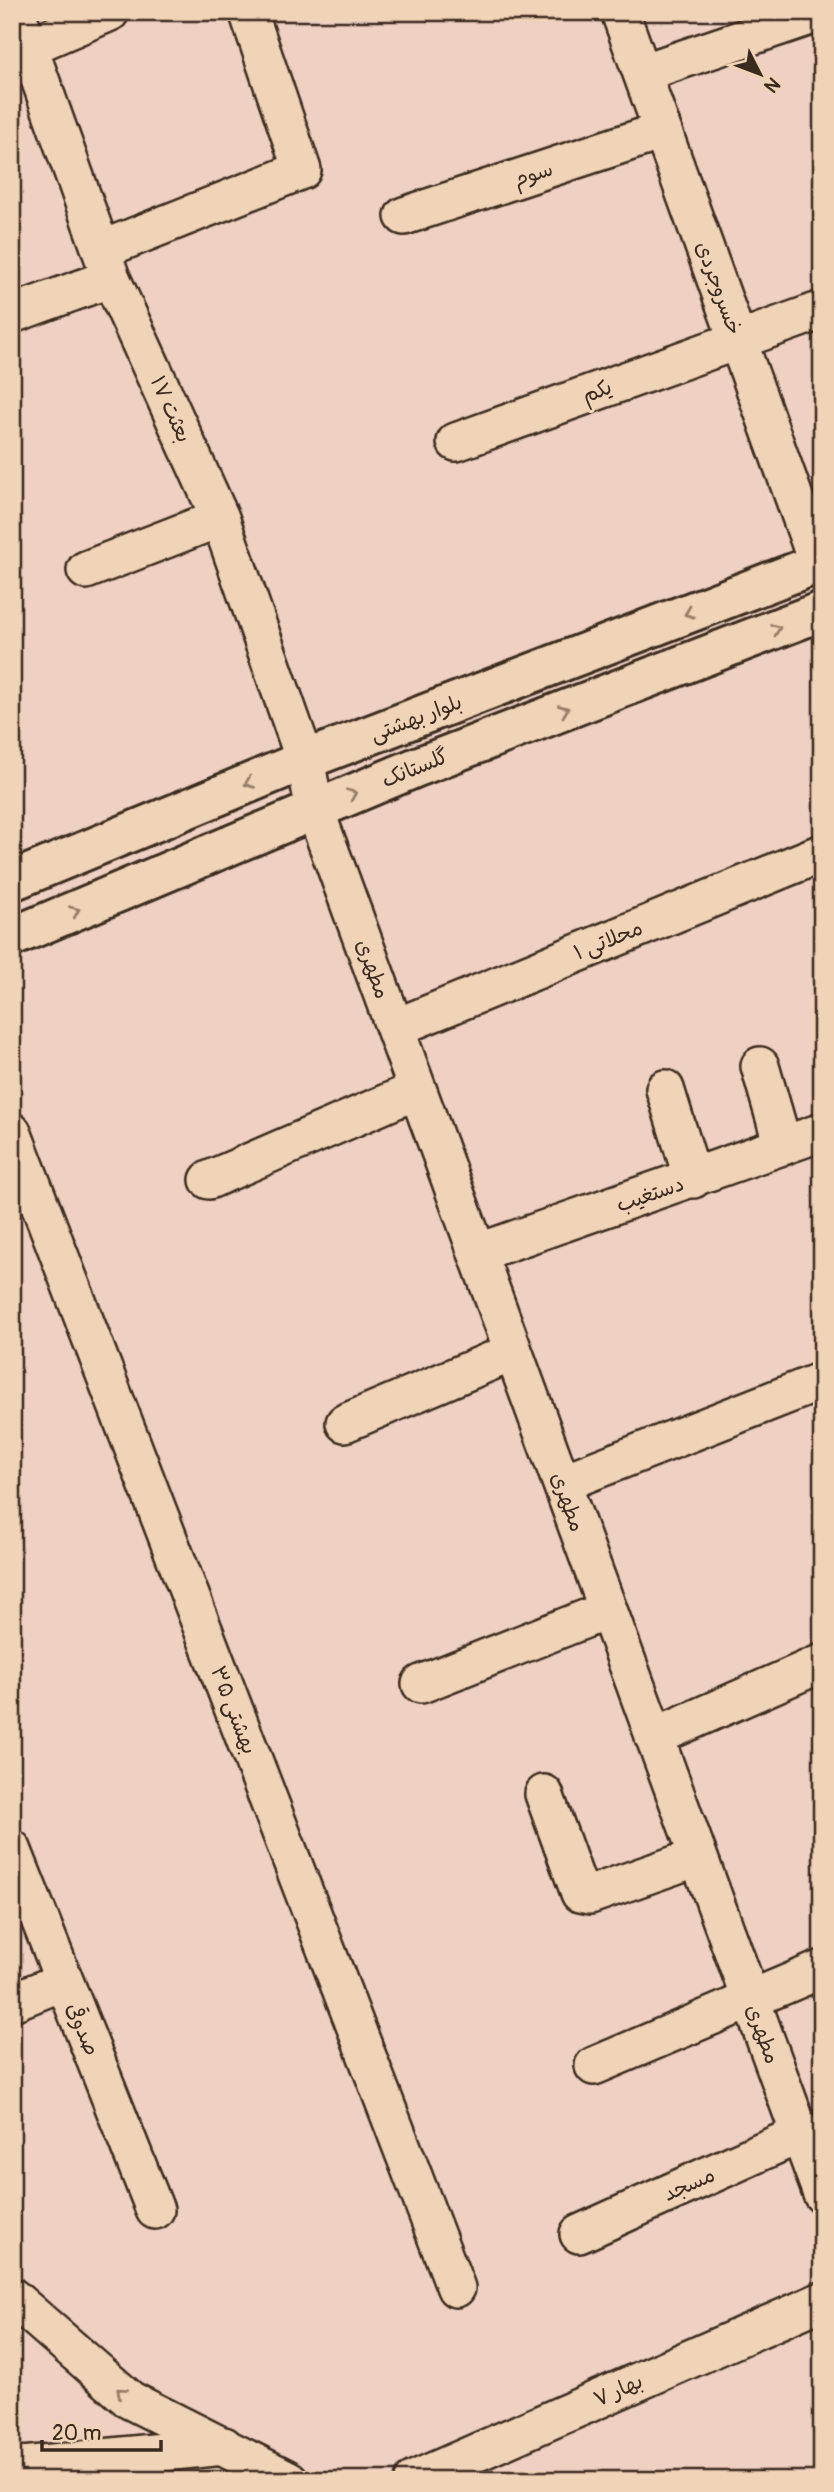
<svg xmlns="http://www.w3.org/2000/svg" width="834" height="2492" viewBox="0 0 834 2492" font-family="Pangolin,'Playpen Sans Arabic',sans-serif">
	<rect width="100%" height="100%" fill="#eed1c3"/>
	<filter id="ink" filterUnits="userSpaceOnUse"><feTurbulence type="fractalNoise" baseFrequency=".0143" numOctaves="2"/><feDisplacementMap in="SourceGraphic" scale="14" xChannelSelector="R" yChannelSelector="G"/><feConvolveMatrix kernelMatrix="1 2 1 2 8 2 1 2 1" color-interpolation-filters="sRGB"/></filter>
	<g filter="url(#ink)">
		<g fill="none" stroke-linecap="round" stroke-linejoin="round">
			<g stroke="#3b2a1e" stroke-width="42">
				<path id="minor" d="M16,12L111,278L220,518L305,760L315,810L822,2194
					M620,12L818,564
					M12,54L110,12
					M642,73L822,12
					M404,216L662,131
					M101,250L302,170L250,17
					M12,314L111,278
					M456,442L822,310
					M86,570L220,518
					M395,1028L822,853
					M760,1066L783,1146
					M665,1089L693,1179
					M12,1132L456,2288
					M209,1180L417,1090
					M477,1253L822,1132
					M345,1423L513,1352
					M562,1483L822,1381
					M421,1684L608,1610
					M654,1737L822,1663
					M544,1794L580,1893L590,1895L698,1857
					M12,1849L155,2210
					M12,2002L64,1981
					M594,2066L822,1969
					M579,2234L800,2134
					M12,2297L130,2400L289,2480
					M12,2467L224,2446
					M414,2480L822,2301"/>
			</g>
			<g stroke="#3b2a1e" stroke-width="44">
				<path id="tertiary" d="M12,881L305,760L822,562
					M12,937L417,767L822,611"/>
			</g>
			<use href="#minor" stroke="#f0d4b7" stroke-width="37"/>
			<use href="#tertiary" stroke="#f0d4b7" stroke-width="38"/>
		</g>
		<defs><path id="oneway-chevron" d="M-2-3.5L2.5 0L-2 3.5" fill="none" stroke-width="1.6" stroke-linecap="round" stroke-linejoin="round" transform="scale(1.75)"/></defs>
		<g stroke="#967f6a">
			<use href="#oneway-chevron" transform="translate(689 613) rotate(159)"/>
			<use href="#oneway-chevron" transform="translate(776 629) rotate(-21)"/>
			<use href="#oneway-chevron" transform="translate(564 710) rotate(-21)"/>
			<use href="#oneway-chevron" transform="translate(249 783) rotate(158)"/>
			<use href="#oneway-chevron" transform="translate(352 794) rotate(-23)"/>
			<use href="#oneway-chevron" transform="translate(75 911) rotate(-23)"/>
			<use href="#oneway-chevron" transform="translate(121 2392) rotate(-139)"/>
		</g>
	</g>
	<g text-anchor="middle" stroke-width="6" stroke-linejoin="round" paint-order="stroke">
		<g font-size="21" fill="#3b2a1e" stroke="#f0d4b7">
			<text transform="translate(533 174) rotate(-18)" y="7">سوم</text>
			<text transform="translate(719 288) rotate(70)" y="7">خسروجردی</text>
			<text transform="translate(597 391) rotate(-20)" y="7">یکم</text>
			<text transform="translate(171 409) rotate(66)" y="7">بعثت ۱۷</text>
			<text transform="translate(416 718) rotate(-21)" y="7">بلوار بهشتی</text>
			<text transform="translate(415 768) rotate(-22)" y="7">گلستانک</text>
			<text transform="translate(608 940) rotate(-22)" y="7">محلاتی ۱</text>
			<text transform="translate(373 969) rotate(70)" y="7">مطهری</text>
			<text transform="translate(650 1194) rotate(-19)" y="7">دستغیب</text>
			<text transform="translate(568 1502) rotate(70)" y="7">مطهری</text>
			<text transform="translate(234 1710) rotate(69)" y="7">بهشتی ۳۵</text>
			<text transform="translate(83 2029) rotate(68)" y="7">صدوقی</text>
			<text transform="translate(763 2034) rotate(70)" y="7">مطهری</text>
			<text transform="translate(689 2184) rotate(-24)" y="7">مسجد</text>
			<text transform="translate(618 2390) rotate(-24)" y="7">بهار ۷</text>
		</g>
	</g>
	<rect width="834" height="2492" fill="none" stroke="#f0d4b7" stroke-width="42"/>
	<rect x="21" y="21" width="792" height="2450" fill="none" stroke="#3b2a1e" stroke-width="2.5" filter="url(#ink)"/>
	<g transform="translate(760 74) rotate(132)" stroke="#f0d4b7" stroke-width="5" paint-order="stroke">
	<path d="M0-5L12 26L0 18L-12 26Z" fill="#3b2a1e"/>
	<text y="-10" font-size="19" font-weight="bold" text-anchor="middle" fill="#3b2a1e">N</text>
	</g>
	<path d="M42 2440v10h119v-10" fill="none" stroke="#3b2a1e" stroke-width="3.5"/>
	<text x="52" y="2440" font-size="21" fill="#3b2a1e" stroke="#f0d4b7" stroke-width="5" paint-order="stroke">20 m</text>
</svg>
